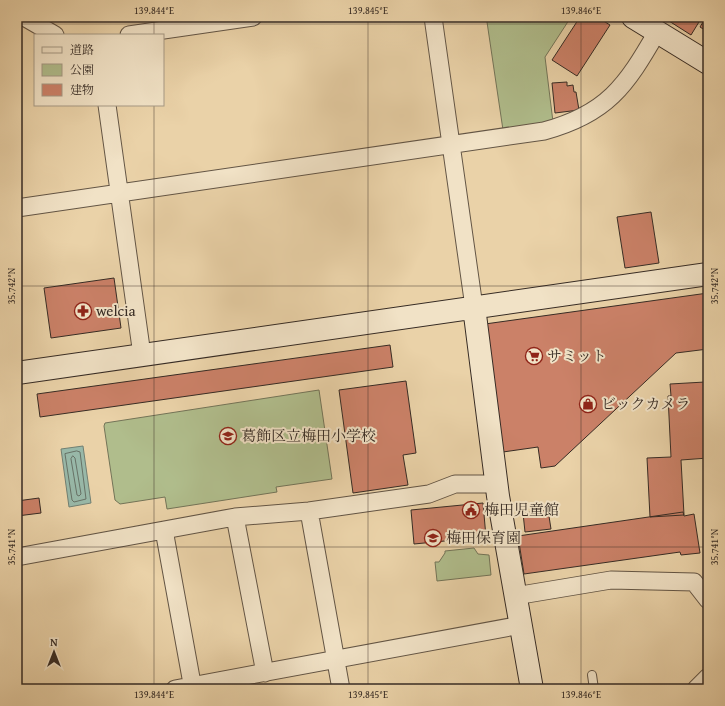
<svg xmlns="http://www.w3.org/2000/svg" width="725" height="706" viewBox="0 0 725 706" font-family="'Gentium Book Plus','Noto Serif JP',serif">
	<rect width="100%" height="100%" fill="#ead2a8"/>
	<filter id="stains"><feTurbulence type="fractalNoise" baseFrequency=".005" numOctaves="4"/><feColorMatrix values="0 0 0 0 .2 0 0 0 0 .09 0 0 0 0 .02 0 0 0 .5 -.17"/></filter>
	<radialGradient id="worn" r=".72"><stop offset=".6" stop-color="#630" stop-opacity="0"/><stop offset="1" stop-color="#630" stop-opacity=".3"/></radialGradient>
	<path fill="#b0bd8c" stroke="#737458" d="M490,17H571L545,57L553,122L503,130L487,22Z
		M319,390L332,479L276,487L277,492L167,509L165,497L120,504L115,500L104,426L105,423Z
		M474,548L478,554L489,555L491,575L437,581L435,562H439L445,553V551Z"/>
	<path fill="#98b8a8" stroke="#718073" d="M83,446L91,503L69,507L61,449Z"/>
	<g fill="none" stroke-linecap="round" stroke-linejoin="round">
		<path stroke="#677266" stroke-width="1" d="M77,451L80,452L86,499L74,502L72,500L65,454Z
			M73,456L75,458L81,494L79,496L77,495L71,459Z"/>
	</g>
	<path fill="#cb8168" stroke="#362b24" d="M580,17H597L610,25L577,76L552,60Z
		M672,17H702L691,35L669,21Z
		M706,17H708V32L700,27Z
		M567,82V86L573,85L574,92H576L579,110L555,113L552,83Z
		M651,212L659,263L625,268L617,217Z
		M114,278L121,328L51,338L44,288Z
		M708,293V349L676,353L555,466L541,468L538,447L503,452L485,324Z
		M390,345L393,367L40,417L37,394Z
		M406,381L416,453L403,455L408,485L353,493L339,390Z
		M705,382L708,458L681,460L684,515L650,517L647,458L671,457L668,396H671L670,384Z
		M39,498L41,513L17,516V501Z
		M483,503L486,537L414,544L411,510Z
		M548,510L551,529L525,532L523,513Z
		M683,512L684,516L694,514L700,553L681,555L680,552L524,574L518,536Z"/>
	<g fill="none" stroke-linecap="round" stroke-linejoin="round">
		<g stroke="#635545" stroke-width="10">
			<path id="lane" d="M592,675L594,689"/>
		</g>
		<g stroke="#635545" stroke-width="19">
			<path id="street" d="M24,17L55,35
				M433,17L474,307
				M129,35L253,17
				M107,105L142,355
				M17,208L544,131C607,114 626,86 657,32
				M309,511L341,689
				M235,517L265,673
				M164,530L193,689
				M17,557L235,517L309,511L429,494L455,484H497
				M515,596L611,580L694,582L708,600
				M175,689L521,625
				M696,689L708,677"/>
		</g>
		<g stroke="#362b24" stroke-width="24">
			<path id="secondary" d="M633,17L708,63
				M474,307L498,496L532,689
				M17,373L708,274"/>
		</g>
		<use href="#lane" stroke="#f1e2c6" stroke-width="8"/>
		<use href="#street" stroke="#f1e2c6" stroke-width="17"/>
		<use href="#secondary" stroke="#f1e2c6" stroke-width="22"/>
	</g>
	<path fill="none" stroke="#362b24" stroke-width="1" stroke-opacity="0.45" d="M154,17V35M368,17V689M581,17V689M17,24H708M154,105V689M17,286H708M17,547H708"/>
	<defs>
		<g id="pharmacy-ring" transform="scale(0.9)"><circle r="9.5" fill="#f1e2c6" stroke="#8f2418" stroke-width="1.5"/><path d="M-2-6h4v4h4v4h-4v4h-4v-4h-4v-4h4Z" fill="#8f2418"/></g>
		<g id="supermarket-ring" transform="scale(0.9)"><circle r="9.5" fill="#f1e2c6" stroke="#8f2418" stroke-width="1.5"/><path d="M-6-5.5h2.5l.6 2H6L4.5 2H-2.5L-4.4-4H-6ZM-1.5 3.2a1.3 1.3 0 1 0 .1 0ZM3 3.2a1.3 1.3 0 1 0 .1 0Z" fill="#8f2418"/></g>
		<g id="shop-ring" transform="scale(0.9)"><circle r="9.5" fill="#f1e2c6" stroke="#8f2418" stroke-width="1.5"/><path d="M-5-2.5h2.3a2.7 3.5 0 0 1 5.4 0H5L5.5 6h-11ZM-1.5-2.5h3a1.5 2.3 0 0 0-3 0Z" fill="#8f2418"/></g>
		<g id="school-ring" transform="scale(0.9)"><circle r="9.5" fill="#f1e2c6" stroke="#8f2418" stroke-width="1.5"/><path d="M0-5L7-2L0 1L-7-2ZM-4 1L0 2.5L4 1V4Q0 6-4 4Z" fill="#8f2418"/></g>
		<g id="civic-ring" transform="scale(0.9)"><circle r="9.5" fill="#f1e2c6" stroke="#8f2418" stroke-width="1.5"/><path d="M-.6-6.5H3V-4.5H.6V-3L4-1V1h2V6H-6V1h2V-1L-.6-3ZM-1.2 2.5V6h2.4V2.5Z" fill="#8f2418"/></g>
	</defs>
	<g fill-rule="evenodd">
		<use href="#pharmacy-ring" x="83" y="311"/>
		<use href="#supermarket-ring" x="534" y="356"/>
		<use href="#shop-ring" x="588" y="404"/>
		<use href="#school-ring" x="228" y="436"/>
		<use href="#civic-ring" x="471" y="510"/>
		<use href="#school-ring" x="433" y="538"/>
	</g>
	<g text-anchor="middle" stroke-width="4" stroke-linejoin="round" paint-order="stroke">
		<g font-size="15" fill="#362b24" stroke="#f1e2c6" text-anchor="start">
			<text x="96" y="316">welcia</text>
			<text x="547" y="361">サミット</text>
			<text x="601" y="409">ビックカメラ</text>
			<text x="241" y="441">葛飾区立梅田小学校</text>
			<text x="484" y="515">梅田児童館</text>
			<text x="446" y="543">梅田保育園</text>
		</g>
	</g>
	<rect width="725" height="706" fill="none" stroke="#ead2a8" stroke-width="44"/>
	<rect x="34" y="34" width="130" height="72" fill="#f1e2c6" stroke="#a69985"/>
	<rect x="42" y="47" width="20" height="6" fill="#f1e2c6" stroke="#a69985"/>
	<text x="70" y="54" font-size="12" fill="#362b24">道路</text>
	<rect x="42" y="64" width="20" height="12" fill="#b0bd8c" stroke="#a69985"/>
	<text x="70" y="74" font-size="12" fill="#362b24">公園</text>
	<rect x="42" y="84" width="20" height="12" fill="#cb8168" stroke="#a69985"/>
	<text x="70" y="94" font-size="12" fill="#362b24">建物</text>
	<g transform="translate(54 652)" stroke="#f1e2c6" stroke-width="3" paint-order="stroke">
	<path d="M0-3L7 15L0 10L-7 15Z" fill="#362b24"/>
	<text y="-6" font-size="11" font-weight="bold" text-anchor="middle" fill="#362b24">N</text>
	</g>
	<rect x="22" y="22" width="681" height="662" fill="none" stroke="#362b24" stroke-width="1.5"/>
	<g font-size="10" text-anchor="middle" fill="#362b24">
		<text x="154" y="14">139.844°E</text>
		<text x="368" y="14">139.845°E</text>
		<text x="581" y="14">139.846°E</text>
		<text transform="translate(11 286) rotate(-90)" y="4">35.742°N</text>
		<text transform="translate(714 286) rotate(-90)" y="4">35.742°N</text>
		<text transform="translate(11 547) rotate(-90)" y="4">35.741°N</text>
		<text transform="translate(714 547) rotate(-90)" y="4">35.741°N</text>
		<text x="154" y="698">139.844°E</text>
		<text x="368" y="698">139.845°E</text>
		<text x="581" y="698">139.846°E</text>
	</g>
	<rect width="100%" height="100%" filter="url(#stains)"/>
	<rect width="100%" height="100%" fill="url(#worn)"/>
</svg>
